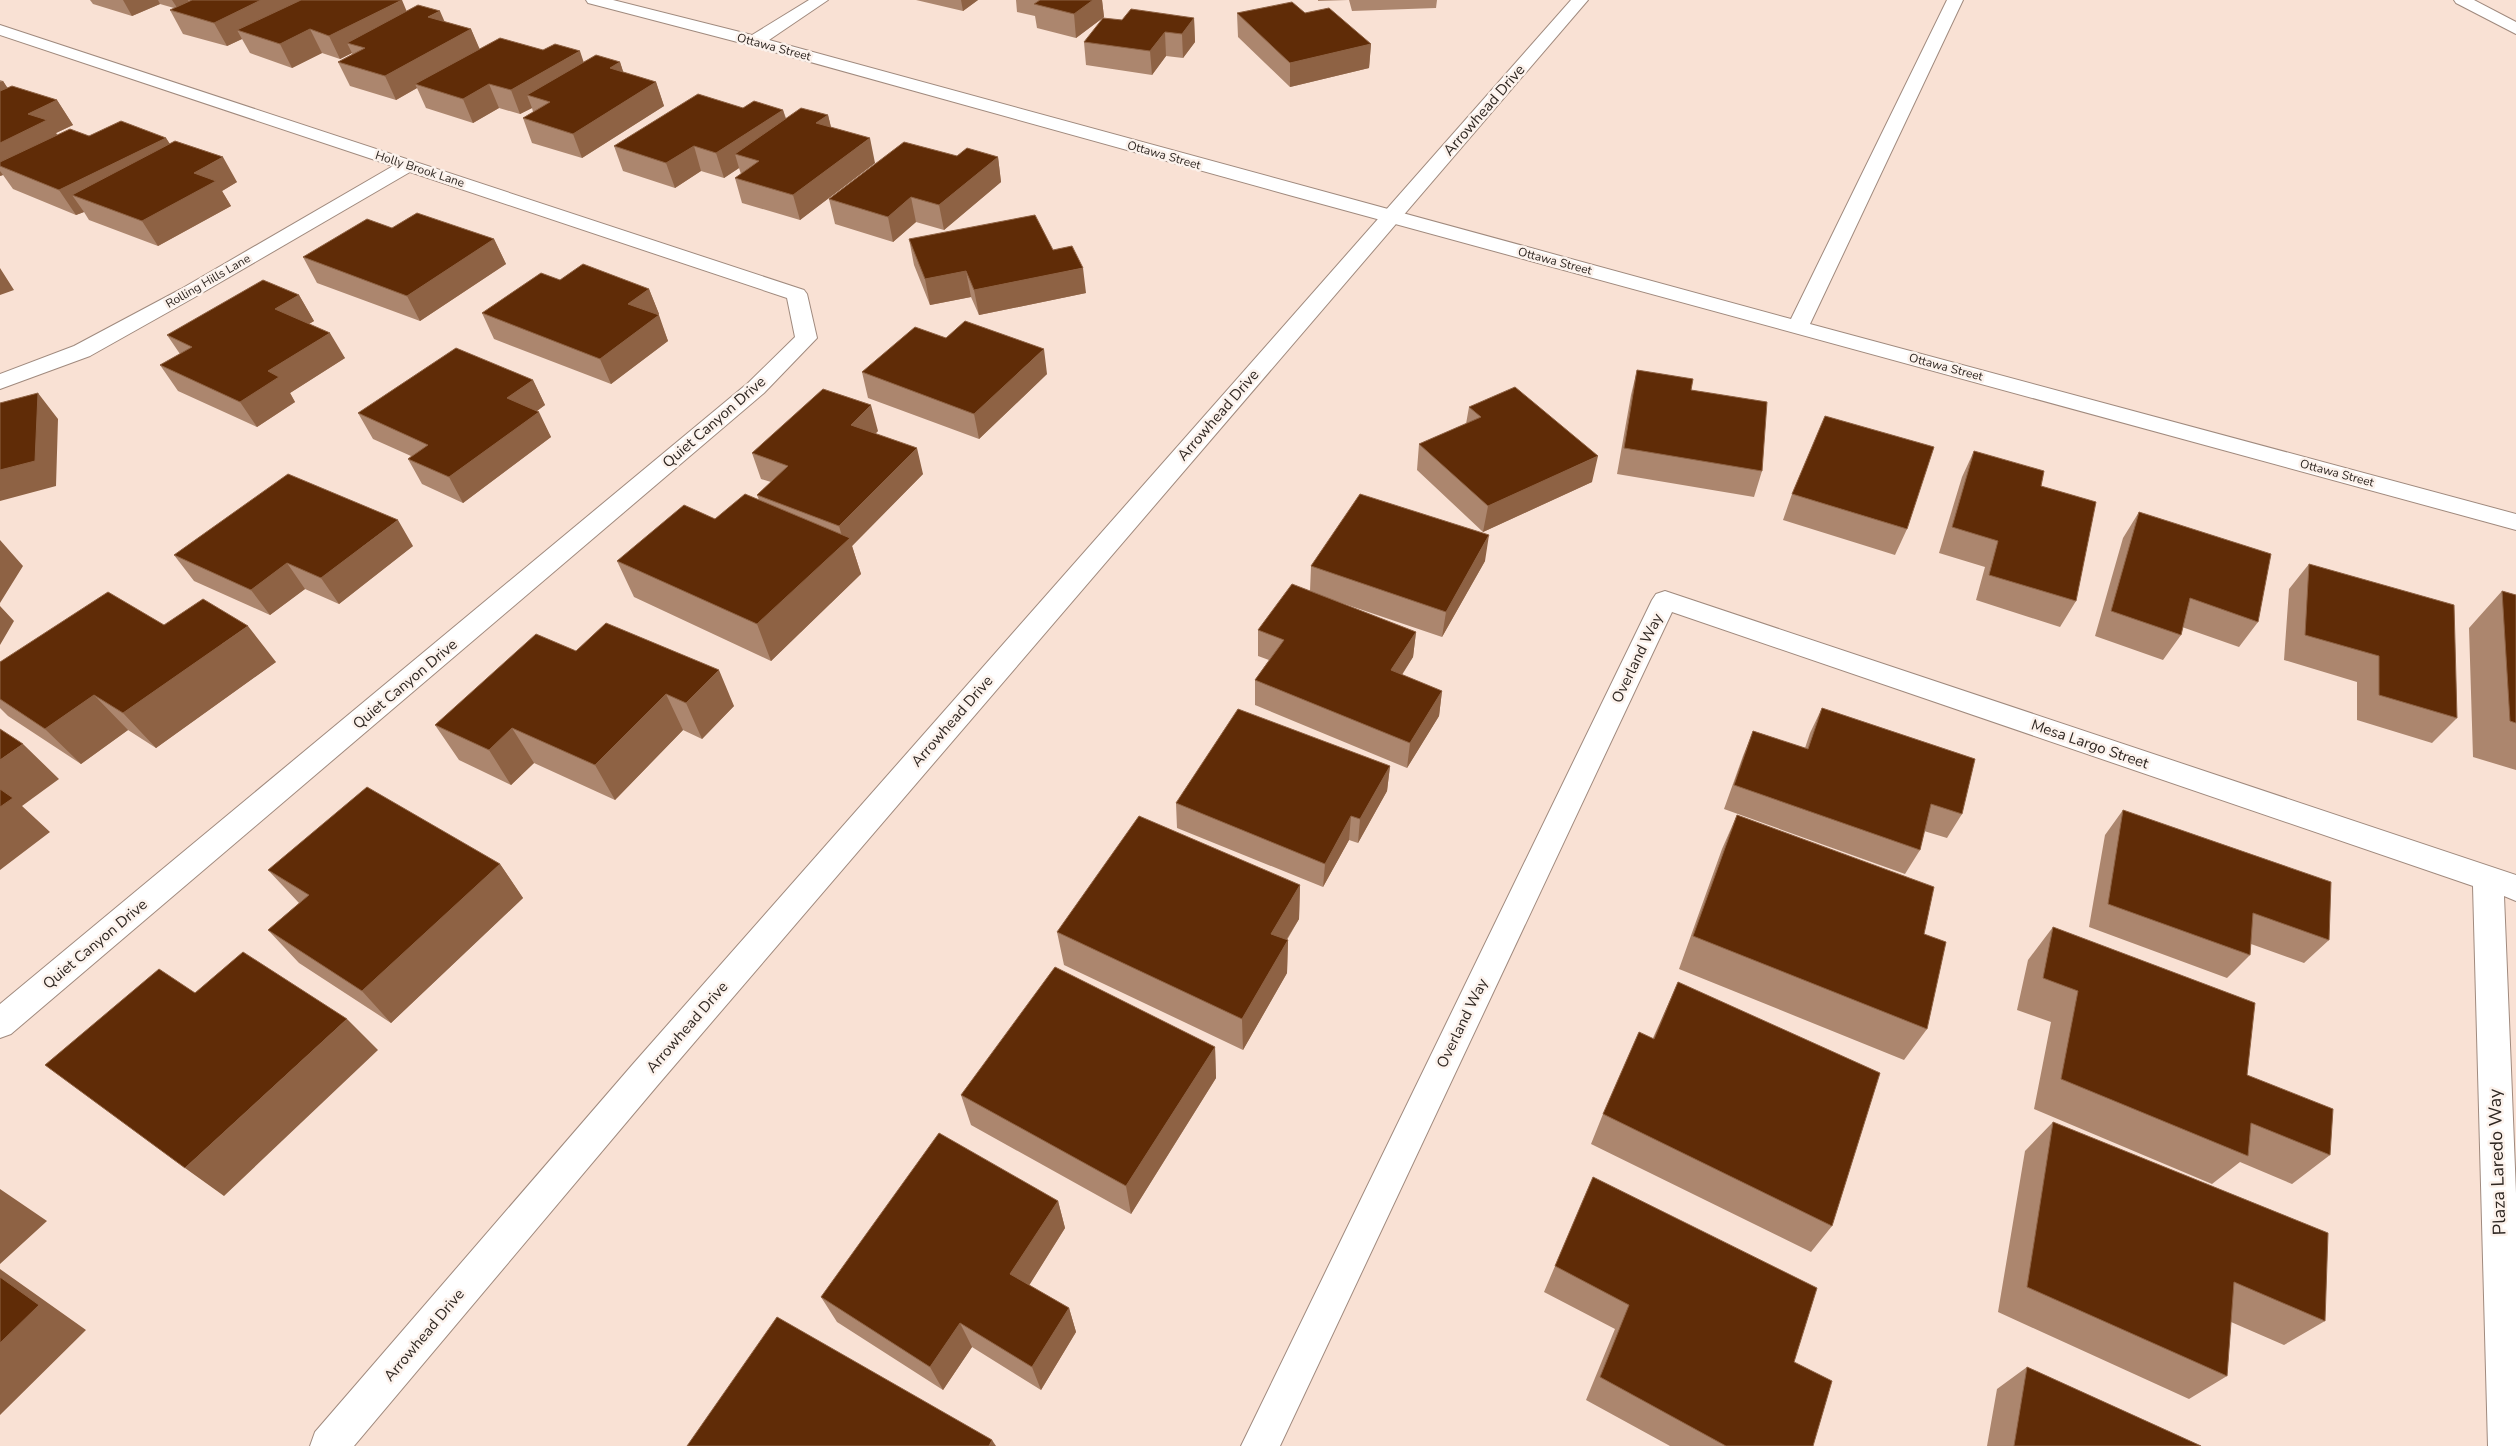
<svg xmlns="http://www.w3.org/2000/svg" width="2516" height="1446" viewBox="0 0 2516 1446" font-family="'Nunito Sans',sans-serif">
	<rect width="100%" height="100%" fill="#f9e1d4"/>
	<g fill="none" stroke-linecap="round" stroke-linejoin="round">
		<g stroke="#a08a7e" stroke-width="2">
			<path id="minor" d="M586,0H613L752,35L809,0H828L769,40L1791,319L1947,0H1963L1810,324L2516,514V530L1289,195L749,45L588,3Z
				M2454,0H2474L2516,22V34L2456,3Z
				M0,25L804,290L807,294L817,338L764,393L11,1034L0,1038V1004L748,383L795,337L787,298L410,172L195,297L90,356L0,389V374L74,346L181,289L393,166L0,35Z
				M1665,591L2516,875V901L2504,896L2516,1193V1446H2488L2473,886L1672,612L1280,1446H1241L1652,600L1656,594Z"/>
		</g>
		<g stroke="#a08a7e" stroke-width="2">
			<path id="major" d="M1571,0H1588L657,1086L354,1446H310L315,1432L633,1064Z"/>
		</g>
		<use href="#minor" fill="#fff" fill-rule="evenodd"/>
		<use href="#major" fill="#fff" fill-rule="evenodd"/>
	</g>
	<path fill="#ac866e" d="M90,0H367L471,29L479,49L584,62H620L623,72L656,82L664,106L582,158L532,143L523,118L533,112L532,108L520,114L499,108L473,123L426,108L417,88L396,100L350,86L338,62L352,54V53L340,59L322,53L292,68L250,53L242,39L227,46L183,34L170,10L174,8L160,4L132,16L93,4Z
		M916,0H978L963,11Z
		M1016,0H1102L1104,17L1076,38L1037,28L1035,16L1017,12Z
		M1318,0H1348L1318,1Z
		M1349,0H1437L1436,8L1352,11Z
		M1237,13H1305L1371,44L1369,68L1290,87L1238,37Z
		M1194,18L1195,42L1183,58L1166,56L1152,75L1086,65L1084,42L1122,20Z
		M0,80L3,81L7,88L57,100L73,125L56,133L57,135L166,138L170,144L237,182L222,191L231,206L158,246L89,220L84,212L76,215L13,189L3,175L0,176Z
		M743,108L783,110L786,118L828,115L831,127L875,163L800,220L742,203L735,178L741,174L739,168L724,178L701,171L675,188L623,171L614,146Z
		M957,156L998,157L1001,182L944,230L916,222L893,242L835,224L829,199Z
		M392,228L494,239L506,264L420,321L317,283L303,257Z
		M909,239L1053,250L1086,293L979,315L971,297L930,305L914,265Z
		M560,280L649,289L659,314L658,315L668,341L611,384L494,339L482,313Z
		M299,295L314,321L309,324L345,358L290,393L295,402L257,427L178,391L160,365L180,354L167,335Z
		M1637,370L1762,471L1754,497L1617,474L1631,395Z
		M862,372L1047,374L979,439L868,398Z
		M533,380L545,405L537,411L551,437L463,503L422,484L408,459L411,456L373,439L358,413Z
		M1469,407L1592,482L1483,532L1417,470L1419,444L1466,424Z
		M878,431L875,434L923,474L852,546L861,574L771,661L634,597L617,561L759,500L757,495L771,482L761,479L752,453Z
		M1974,451L2041,486L2076,601L2060,627L1976,600L1985,567L1939,553L1962,477Z
		M1792,494L1907,529L1895,555L1783,520Z
		M2139,512L2258,622L2239,647L2182,627L2181,635L2163,660L2095,636L2123,538Z
		M413,546L339,604L305,589L270,615L194,581L174,555Z
		M1485,561L1442,637L1327,598L1416,632L1413,657L1402,675L1442,691L1439,716L1407,768L1255,705V680L1269,660L1258,656V630L1310,591L1311,566Z
		M2309,564L2457,718L2432,743L2357,720V682L2284,660L2289,589Z
		M2502,591L2516,595V770L2473,757L2469,628Z
		M164,625L276,662L156,748L128,730L81,764L8,716L0,708V662Z
		M576,651L734,706L702,739L683,730L615,800L534,763L511,785L459,760L435,725Z
		M1822,708L1962,814L1947,838L1924,831L1920,850L1905,874L1724,809L1743,756L1753,731L1805,748L1810,733Z
		M1390,766L1387,791L1358,843L1349,840L1323,887L1177,828L1176,803Z
		M2123,810L2329,940L2304,963L2251,944L2250,955L2227,978L2089,927L2105,835Z
		M1737,815L1924,934L1927,1029L1904,1060L1679,969L1722,849Z
		M500,864L523,898L391,1023L299,963L268,930L299,903L268,870Z
		M1300,885L1299,919L1287,940H1288L1287,973L1243,1050L1064,965L1057,932Z
		M2053,927L2247,1075L2330,1155L2292,1184L2240,1162L2212,1184L2034,1109L2051,1022L2017,1010L2028,960Z
		M1678,982L1832,1226L1811,1252L1591,1144L1603,1114L1653,1038Z
		M1215,1047L1216,1078L1131,1214L971,1125L961,1095Z
		M2053,1122L2325,1321L2284,1345L2231,1322L2227,1376L2189,1399L1998,1312L2025,1151Z
		M1593,1177L1794,1362L1813,1446H1670L1586,1400L1615,1329L1544,1292Z
		M1058,1201L1065,1228L1029,1285L1069,1308L1076,1332L1041,1390L972,1347L943,1390L837,1322L821,1297Z
		M2027,1367L2201,1446H1987L1997,1389Z"/>
	<path fill="#8e6244" d="M123,0H158L160,4L132,16Z
		M172,0H188L190,4L178,9Z
		M261,0H313L237,30L242,39L227,46L214,23Z
		M402,0L412,24L347,43L352,53L340,59L329,36Z
		M961,0H978L963,11Z
		M1087,0H1102L1104,17L1076,38L1074,14Z
		M440,11L450,34L428,17Z
		M1194,18L1195,42L1183,58L1182,34Z
		M310,29L322,53L292,68L280,44Z
		M471,29L481,52L415,84L417,88L396,100L385,76Z
		M1165,32L1166,56L1152,75L1150,51Z
		M1371,44L1369,68L1290,87V63Z
		M580,51L588,75L527,95L532,108L520,114L511,90Z
		M620,62L628,86L610,68Z
		M3,81L19,105L0,114V82Z
		M656,82L664,106L582,158L573,134Z
		M489,84L499,108L473,123L463,99Z
		M57,100L73,125L56,133L63,144L0,166V143L28,114Z
		M783,110L790,134L735,154L739,168L724,178L716,153Z
		M828,115L834,140L816,123Z
		M166,138L181,162L72,195L84,212L76,215L59,190Z
		M870,138L875,163L800,220L793,195Z
		M694,146L701,171L675,188L666,163Z
		M223,157L237,182L222,191L231,206L158,246L142,221L194,173Z
		M998,157L1001,182L944,230L939,205Z
		M0,171L3,175L0,176Z
		M911,197L916,222L893,242L888,217Z
		M494,239L506,264L420,321L407,296Z
		M0,268L14,290L0,295Z
		M1083,268L1086,293L979,315L974,290Z
		M966,271L971,297L930,305L925,279Z
		M649,289L659,314L638,330L628,304Z
		M299,295L314,321L290,335L275,309Z
		M659,315L668,341L611,384L600,359Z
		M330,333L345,358L290,393L295,402L257,427L240,402L268,371Z
		M1044,349L1047,374L979,439L974,414Z
		M533,380L545,405L519,424L507,398Z
		M38,393L58,419L56,486L0,501V470Z
		M871,405L878,431L857,451L851,425Z
		M539,412L551,437L463,503L449,477Z
		M917,448L923,474L852,546L861,574L771,661L757,624L844,543L839,526Z
		M1598,456L1592,482L1483,532L1488,506Z
		M398,520L413,546L339,604L321,578Z
		M1489,535L1485,561L1442,637L1446,612Z
		M0,540L23,566L0,603Z
		M287,563L305,589L270,615L251,590Z
		M0,606L14,621L0,645Z
		M248,626L276,662L156,748L123,713Z
		M1416,632L1413,657L1388,696L1391,670Z
		M719,670L734,706L702,739L686,703Z
		M1442,691L1439,716L1407,768L1410,743Z
		M666,694L683,730L615,800L595,765Z
		M94,695L128,730L81,764L45,729Z
		M512,728L534,763L511,785L489,750Z
		M23,744L59,779L22,806L50,832L0,870V760Z
		M1390,766L1387,791L1358,843L1360,819Z
		M1351,816L1349,840L1323,887L1325,864Z
		M500,864L523,898L391,1023L362,991Z
		M1300,885L1299,919L1270,966L1271,934Z
		M1288,940L1287,973L1243,1050L1242,1019Z
		M347,1019L378,1050L224,1196L185,1168Z
		M1215,1047L1216,1078L1131,1214L1126,1186Z
		M0,1189L47,1221L0,1264Z
		M1058,1201L1065,1228L1020,1300L1010,1274Z
		M0,1269L86,1330L0,1415Z
		M1069,1308L1076,1332L1041,1390L1032,1367Z
		M960,1323L972,1347L943,1390L930,1367Z
		M992,1440L996,1446H989Z"/>
	<path fill="#602c07" stroke="#8e6244" d="M192,0H261L214,23L170,10Z
		M301,0H402L329,36L310,29L280,44L237,30Z
		M1040,0H1093L1074,14L1034,4Z
		M1292,2L1305,13L1329,8L1371,44L1290,63L1237,13Z
		M418,5L440,11L428,17L471,29L385,76L338,62L365,48L347,43Z
		M1131,9L1194,18L1182,34L1165,32L1150,51L1084,42L1103,18L1122,20Z
		M500,38L543,50L555,44L580,51L511,90L489,84L463,99L415,84Z
		M596,55L620,62L610,68L656,82L573,134L523,118L550,102L527,95Z
		M12,86L57,100L28,114L47,120L0,143V91Z
		M698,94L743,108L754,101L783,110L716,153L694,146L666,163L614,146Z
		M801,108L828,115L816,123L870,138L793,195L735,178L759,161L735,154Z
		M121,121L166,138L59,190L0,166V162L70,129L89,136Z
		M175,141L223,157L194,173L216,181L142,221L72,195Z
		M904,142L957,156L967,148L998,157L939,205L911,197L888,217L829,199Z
		M417,213L494,239L407,296L303,257L367,219L392,228Z
		M1035,215L1053,250L1072,246L1083,268L974,290L966,271L925,279L909,239Z
		M583,264L649,289L628,304L659,315L600,359L482,313L541,273L560,280Z
		M263,280L299,295L275,309L330,333L268,371L279,377L240,402L160,365L192,347L167,335Z
		M965,321L1044,349L974,414L862,372L915,327L946,338Z
		M456,348L533,380L507,398L539,412L449,477L408,459L428,445L358,413Z
		M1637,370L1693,379L1691,390L1767,402L1762,471L1624,448Z
		M1515,387L1598,456L1488,506L1419,444L1481,417L1469,407Z
		M823,389L871,405L851,425L917,448L839,526L757,495L788,466L752,453Z
		M38,393L35,461L0,470V403Z
		M1825,416L1934,447L1907,529L1792,494Z
		M1974,451L2044,471L2041,486L2096,502L2076,601L1989,575L1998,541L1952,527Z
		M288,474L398,520L321,578L287,563L251,590L174,555Z
		M745,494L850,538L757,624L617,561L684,505L715,519Z
		M1360,494L1489,535L1446,612L1311,566Z
		M2139,512L2271,554L2258,622L2190,598L2181,635L2111,611Z
		M2309,564L2454,605L2457,718L2379,695V656L2305,635Z
		M1292,584L1416,632L1391,670L1442,691L1410,743L1255,680L1284,640L1258,630Z
		M2502,591L2516,595V723L2510,721Z
		M108,592L164,625L203,599L248,626L123,713L94,695L45,729L0,699V662Z
		M606,623L719,670L686,703L666,694L595,765L512,728L489,750L435,725L536,634L576,651Z
		M1822,708L1975,759L1962,814L1931,804L1920,850L1734,785L1753,731L1808,749Z
		M1238,709L1390,766L1360,819L1351,816L1325,864L1176,803Z
		M0,729L23,744L0,760Z
		M367,787L500,864L362,991L268,930L309,895L268,870Z
		M0,789L13,798L0,807Z
		M2123,810L2331,882L2329,940L2253,913L2250,955L2108,904Z
		M1737,815L1934,887L1924,934L1946,942L1927,1029L1693,936Z
		M1139,816L1300,885L1271,934L1288,940L1242,1019L1057,932Z
		M2053,927L2255,1003L2247,1075L2333,1109L2330,1155L2251,1123L2248,1156L2061,1079L2078,991L2043,978Z
		M243,952L347,1019L185,1168L45,1065L159,969L195,993Z
		M1055,967L1215,1047L1126,1186L961,1095Z
		M1678,982L1880,1073L1832,1226L1603,1114L1639,1032L1654,1039Z
		M2053,1122L2328,1233L2325,1321L2234,1282L2227,1376L2027,1287Z
		M939,1133L1058,1201L1010,1274L1069,1308L1032,1367L960,1323L930,1367L821,1297Z
		M1593,1177L1817,1288L1794,1362L1832,1381L1813,1446H1726L1600,1377L1629,1305L1555,1266Z
		M0,1277L39,1305L0,1343Z
		M777,1317L992,1440L989,1446H687Z
		M2027,1367L2201,1446H2014Z"/>
	<g text-anchor="middle" stroke-width="5" stroke-linejoin="round" paint-order="stroke">
		<g font-size="12" fill="#2e2621" stroke="#fcf2ec">
			<text transform="translate(774 47) rotate(15)" y="4">Ottawa Street</text>
			<text transform="translate(1164 155) rotate(16)" y="4">Ottawa Street</text>
			<text transform="translate(420 169) rotate(18)" y="4">Holly Brook Lane</text>
			<text transform="translate(1555 261) rotate(15)" y="4">Ottawa Street</text>
			<text transform="translate(208 281) rotate(-30)" y="4">Rolling Hills Lane</text>
			<text transform="translate(1946 367) rotate(15)" y="4">Ottawa Street</text>
			<text transform="translate(2337 473) rotate(15)" y="4">Ottawa Street</text>
		</g>
		<g font-size="15" fill="#2e2621" stroke="#fcf2ec">
			<text transform="translate(1484 110) rotate(-49)" y="5">Arrowhead Drive</text>
			<text transform="translate(1218 415) rotate(-49)" y="5">Arrowhead Drive</text>
			<text transform="translate(714 422) rotate(-41)" y="5">Quiet Canyon Drive</text>
			<text transform="translate(1637 658) rotate(-64)" y="5">Overland Way</text>
			<text transform="translate(405 684) rotate(-40)" y="5">Quiet Canyon Drive</text>
			<text transform="translate(952 721) rotate(-49)" y="5">Arrowhead Drive</text>
			<text transform="translate(2090 744) rotate(19)" y="5">Mesa Largo Street</text>
			<text transform="translate(95 944) rotate(-40)" y="5">Quiet Canyon Drive</text>
			<text transform="translate(1462 1023) rotate(-64)" y="5">Overland Way</text>
			<text transform="translate(687 1027) rotate(-49)" y="5">Arrowhead Drive</text>
			<text transform="translate(424 1335) rotate(-50)" y="5">Arrowhead Drive</text>
		</g>
		<g font-size="18" fill="#2e2621" stroke="#fcf2ec">
			<text transform="translate(2497 1162) rotate(-92)" y="6">Plaza Laredo Way</text>
		</g>
	</g>
</svg>
